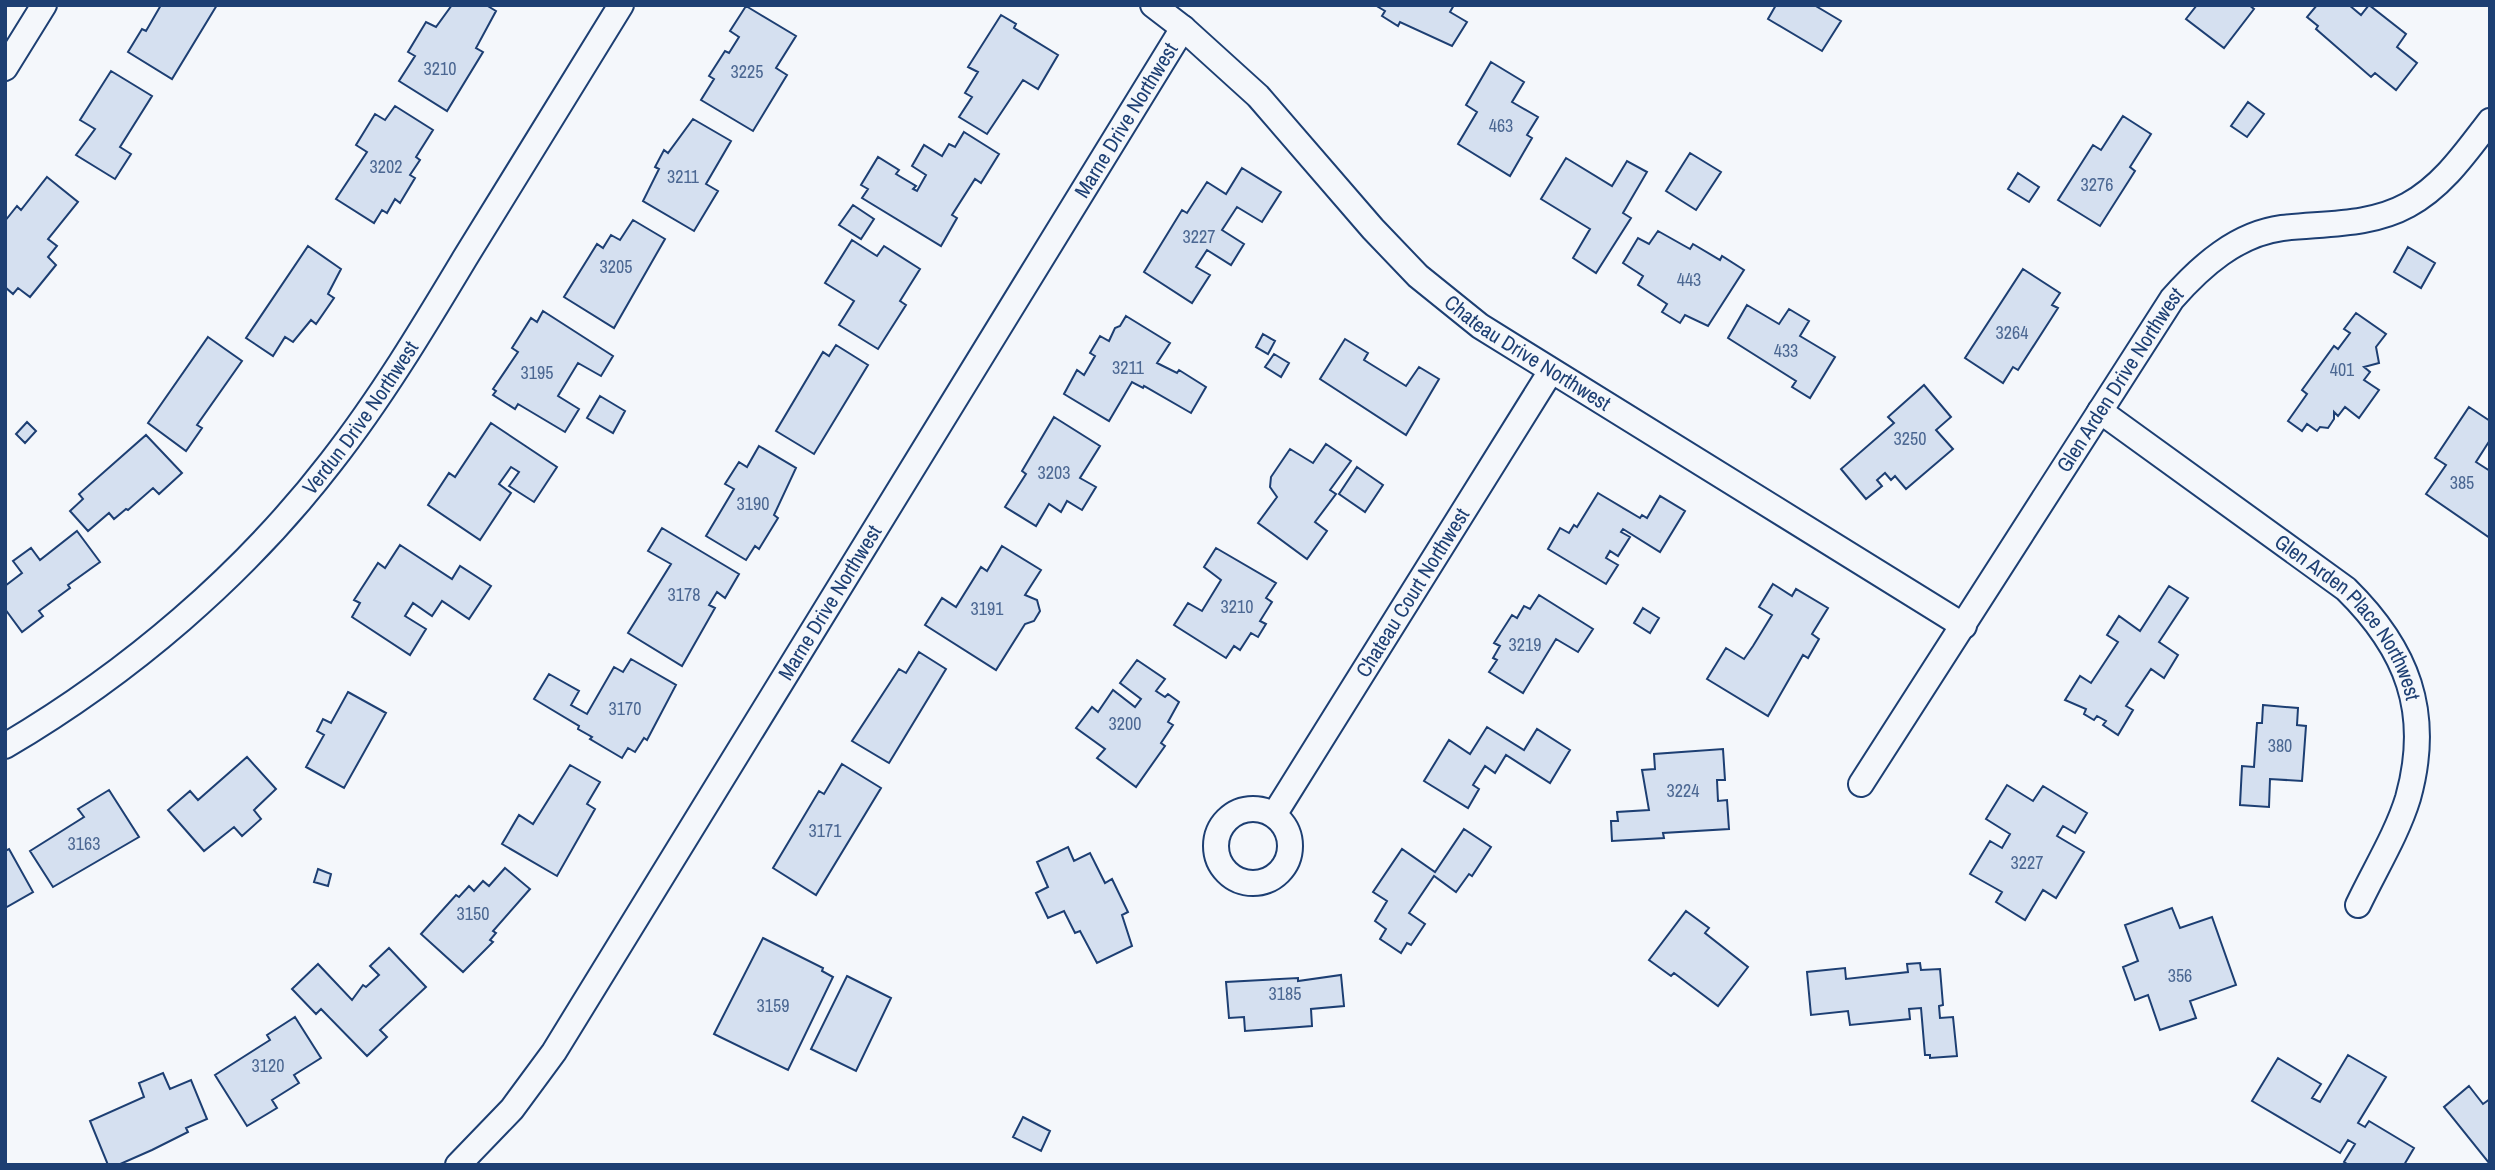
<svg xmlns="http://www.w3.org/2000/svg" width="2495" height="1170" viewBox="0 0 2495 1170" font-family="'Archivo Narrow',sans-serif">
	<rect width="100%" height="100%" fill="#f4f7fb"/>
	<path fill="#d5e0f0" stroke="#1d3f73" stroke-width="2" d="M161,5H217L172,79L128,52L142,29L146,31Z
		M452,5H486L496,11L476,48L483,52L447,111L399,81L415,56L408,52L426,22L436,27Z
		M1375,5H1454L1450,12L1467,22L1452,46L1400,22L1398,26L1382,16L1385,11Z
		M1776,5H1814L1841,21L1822,51L1768,19Z
		M2197,5H2249L2254,9L2224,48L2186,19Z
		M2317,5H2349L2361,15L2369,5L2406,34L2397,47L2417,63L2396,90L2375,73L2371,77L2316,29L2318,26L2307,17Z
		M746,6L796,36L776,68L787,75L753,131L701,100L714,79L709,76L725,51L729,53L739,37L730,31Z
		M1001,15L1016,24L1014,28L1058,55L1038,89L1023,80L987,134L959,117L972,97L965,93L978,72L968,67Z
		M1491,62L1524,82L1512,102L1538,117L1527,135L1532,138L1510,176L1458,144L1477,112L1466,105Z
		M111,71L152,96L120,147L131,154L115,179L76,155L95,129L80,120Z
		M2248,102L2264,114L2247,137L2231,126Z
		M395,106L433,130L416,157L420,160L410,175L415,178L400,203L395,199L387,213L382,210L374,223L336,199L367,152L356,145L375,114L385,120Z
		M2123,116L2151,134L2130,167L2135,171L2100,226L2058,200L2093,145L2101,150Z
		M693,119L731,141L706,184L718,191L694,231L643,201L659,169L655,167L664,150L668,153Z
		M964,132L999,154L981,183L975,179L952,215L957,218L941,246L862,198L868,189L861,185L878,157L899,170L896,174L916,186L913,189L917,191L926,175L912,166L924,145L942,156L949,144L955,147Z
		M1690,153L1721,172L1696,210L1666,191Z
		M1566,158L1612,186L1627,161L1647,172L1623,213L1631,218L1596,273L1573,258L1590,229L1541,199Z
		M1242,168L1281,192L1262,222L1237,207L1222,230L1244,244L1231,265L1207,250L1196,267L1210,275L1192,303L1144,272L1182,210L1187,213L1207,182L1226,194Z
		M2018,173L2039,187L2029,202L2008,189Z
		M47,177L78,202L48,239L57,246L48,257L56,265L30,297L18,288L13,294L5,287V221L17,206L21,210Z
		M853,205L874,219L861,239L839,225Z
		M633,220L665,239L614,328L564,297L597,244L603,248L611,235L620,240Z
		M1658,231L1690,249L1693,244L1720,260L1722,256L1744,270L1708,326L1685,315L1680,323L1662,312L1667,304L1638,285L1643,276L1623,263L1638,238L1649,244Z
		M852,240L877,256L884,246L920,269L900,301L906,305L878,349L839,325L854,301L825,283Z
		M308,246L341,269L328,294L334,298L316,324L311,320L293,342L285,337L273,356L246,338Z
		M2408,247L2435,263L2421,288L2394,272Z
		M2023,269L2060,293L2052,305L2058,308L2018,370L2013,367L2003,383L1965,358Z
		M1747,305L1779,324L1789,309L1809,321L1800,336L1835,357L1810,398L1792,387L1796,381L1728,338Z
		M543,311L613,356L601,376L578,363L558,396L579,409L565,432L518,404L515,409L493,395L496,391L493,389L518,352L512,348L531,318L537,322Z
		M2356,313L2386,334L2376,347L2379,363L2364,367L2370,372L2364,380L2379,390L2359,418L2345,407L2338,416L2334,412V419L2328,428L2320,427L2317,431L2307,424L2302,431L2288,421L2307,394L2302,390L2334,346L2338,349L2350,333L2344,329Z
		M1126,316L1170,343L1157,363L1177,373L1179,370L1206,387L1191,413L1144,386L1143,388L1132,382L1109,421L1064,394L1077,370L1084,375L1095,356L1090,353L1100,336L1109,341L1115,328L1120,326Z
		M1263,334L1275,341L1268,354L1256,347Z
		M208,337L242,361L197,425L202,428L186,451L148,423Z
		M1345,339L1368,353L1364,360L1406,386L1419,367L1439,379L1406,435L1320,379Z
		M836,345L868,365L814,454L776,431L823,352L829,356Z
		M1274,354L1289,363L1281,377L1265,367Z
		M1924,385L1951,417L1936,430L1953,449L1906,489L1895,476L1891,480L1885,473L1877,480L1882,486L1866,499L1841,469L1894,423L1888,417Z
		M600,396L625,411L613,433L587,418Z
		M2469,407L2490,421V440L2476,462L2490,471V538L2426,494L2446,465L2435,458Z
		M1054,417L1100,446L1080,478L1096,487L1082,510L1067,501L1061,512L1049,504L1036,526L1005,507L1026,474L1022,471Z
		M27,422L36,431L25,443L16,434Z
		M491,423L557,467L534,502L509,486L519,472L511,467L499,484L511,493L480,540L428,505L449,473L455,477Z
		M146,435L182,473L159,494L153,488L128,510L126,509L114,519L109,513L88,531L70,511L83,499L79,494Z
		M1326,444L1351,461L1330,490L1336,494L1315,522L1327,531L1307,559L1258,523L1277,497L1270,487L1271,477L1290,449L1313,463Z
		M759,446L796,468L774,515L778,518L759,549L755,546L746,560L706,536L734,489L725,484L739,462L747,467Z
		M1357,467L1383,485L1365,512L1339,494Z
		M1598,493L1640,518L1642,515L1647,518L1660,496L1685,511L1660,552L1623,529L1621,532L1630,537L1618,556L1610,551L1606,558L1618,565L1606,584L1548,549L1560,528L1569,533L1574,525L1577,527Z
		M662,528L739,574L725,598L717,592L709,605L715,608L682,666L628,633L671,564L648,551Z
		M77,531L100,562L68,585L70,588L39,611L43,616L22,632L5,609V586L22,573L13,561L31,548L40,560Z
		M400,545L452,579L460,566L491,586L469,619L442,601L432,616L413,603L405,616L426,629L410,655L352,617L360,603L354,600L378,563L385,568Z
		M1002,546L1041,570L1025,595L1037,600L1040,611L1034,621L1025,624L996,670L925,625L942,598L956,607L981,567L987,571Z
		M1216,548L1276,583L1266,598L1272,602L1260,621L1266,624L1258,637L1251,633L1240,650L1234,646L1226,658L1174,625L1188,603L1202,611L1221,580L1204,567Z
		M1773,584L1792,596L1796,589L1828,608L1812,634L1819,639L1808,658L1803,655L1768,716L1707,679L1726,648L1744,659L1753,646L1772,615L1759,607Z
		M2169,586L2188,598L2159,642L2178,655L2164,678L2151,669L2126,706L2133,710L2118,735L2103,725L2106,721L2097,716L2094,720L2084,714L2086,709L2065,700L2080,676L2091,683L2118,642L2107,635L2119,616L2140,631Z
		M1539,595L1593,629L1578,652L1556,639L1523,693L1489,672L1497,660L1493,658L1500,646L1494,643L1512,615L1517,618L1524,606L1530,609Z
		M1643,608L1659,618L1650,633L1634,623Z
		M919,652L946,669L889,763L852,741L899,669L906,673Z
		M631,659L676,685L647,740L644,738L635,752L628,748L622,758L590,739L592,737L578,729L579,726L534,699L549,674L579,691L571,705L587,714L614,667L623,672Z
		M1137,660L1165,679L1156,691L1165,697L1168,694L1179,702L1168,722L1173,725L1161,743L1165,746L1136,787L1097,758L1105,749L1076,728L1092,707L1098,712L1113,690L1135,707L1141,699L1120,683Z
		M348,692L386,713L344,788L306,767L324,735L317,731L323,719L331,723Z
		M2263,705L2298,708L2297,725L2306,726L2302,781L2270,779L2269,807L2240,805L2242,766L2254,767L2257,723H2262Z
		M1487,727L1524,750L1537,729L1570,750L1550,783L1506,755L1495,773L1485,766L1473,785L1479,789L1468,808L1424,781L1449,740L1470,754Z
		M1723,749L1725,780H1717L1718,801L1727,800L1729,829L1663,833L1664,838L1612,841L1611,821H1618L1617,812L1649,810L1642,770L1655,769L1654,754Z
		M247,757L276,789L254,810L261,819L242,836L234,827L204,851L168,810L190,791L198,800Z
		M842,764L881,788L816,895L773,868L819,791L824,794Z
		M570,765L600,782L587,804L595,809L557,876L502,844L519,815L533,824Z
		M2007,785L2033,801L2043,786L2087,813L2075,833L2063,826L2057,836L2084,852L2056,898L2043,890L2025,920L1996,902L2002,892L1970,874L1990,841L2002,848L2010,834L1986,819Z
		M109,790L139,837L53,887L30,851L84,817L78,809Z
		M1464,829L1491,847L1472,876L1469,874L1456,892L1434,876L1409,913L1425,924L1411,945L1407,943L1401,953L1380,939L1386,929L1375,921L1387,901L1373,892L1402,849L1435,872Z
		M1068,847L1074,861L1090,853L1105,883L1112,879L1128,912L1122,915L1132,946L1097,963L1080,931L1075,933L1064,911L1048,918L1036,893L1048,887L1037,862Z
		M9,849L33,892L5,908V851Z
		M505,868L530,889L493,931L496,933L490,940L493,942L463,972L421,934L456,895L459,897L469,886L474,891L483,881L489,886Z
		M318,869L331,874L328,886L314,882Z
		M2172,908L2180,928L2212,917L2236,985L2190,1001L2196,1018L2160,1030L2148,995L2135,1000L2123,967L2138,961L2125,925Z
		M1686,911L1709,928L1705,933L1748,967L1718,1006L1674,973L1671,976L1649,960Z
		M763,938L823,968L822,971L833,977L788,1070L714,1034Z
		M389,948L426,987L380,1030L387,1037L367,1056L321,1009L316,1014L292,989L318,964L352,1000L363,985L366,987L379,975L370,966Z
		M1920,963L1921,970L1940,969L1943,1005L1939,1006L1940,1018L1953,1017L1957,1056L1930,1058V1055H1925L1921,1008L1909,1009L1910,1019L1850,1025L1848,1011L1811,1015L1807,972L1845,968L1846,979L1908,972L1907,964Z
		M1341,975L1344,1006L1311,1009L1312,1026L1245,1031L1244,1017L1229,1018L1226,982L1298,978V981Z
		M847,976L891,998L856,1071L811,1049Z
		M295,1017L321,1058L294,1075L299,1083L272,1100L277,1108L247,1126L215,1075L270,1040L267,1035Z
		M2348,1055L2386,1077L2358,1123L2365,1127L2369,1121L2414,1148L2404,1165H2349L2344,1162L2355,1144L2348,1140L2340,1153L2252,1101L2278,1058L2321,1084L2312,1098L2320,1102Z
		M163,1073L170,1089L191,1080L207,1119L186,1128L188,1132L152,1150L118,1165H108L90,1121L144,1097L139,1083Z
		M2469,1086L2483,1104L2490,1099L2489,1163L2444,1107Z
		M1023,1117L1050,1131L1041,1151L1013,1137Z"/>
	<g fill="none" stroke-linecap="round" stroke-linejoin="round">
		<g stroke="#1d3f73" stroke-width="28">
			<g id="minor">
				<path id="s1" d="M1153,5L1183,28L1258,96L1373,229L1418,276L1480,326L1964,626"/>
				<path d="M5,68L44,5"/>
				<path id="s2" d="M2100,411L2346,589C2407,649 2432,712 2408,798C2397,834 2374,871 2358,905"/>
				<path id="s3" d="M5,746C129,673 243,576 331,462C381,398 423,328 465,258C517,174 569,90 621,5"/>
				<path id="s4" d="M1861,784L2172,299C2201,266 2237,234 2282,228C2325,223 2370,226 2408,205C2443,186 2466,152 2490,121"/>
				<circle cx="1253" cy="846" r="37"/>
				<path id="s5" d="M1274,815L1551,371"/>
				<path id="s6" d="M458,1165L512,1109L554,1052L1183,28"/>
			</g>
		</g>
		<use href="#minor" stroke="#f4f7fb" stroke-width="24"/>
	</g>
	<g text-anchor="middle" stroke-width="5" stroke-linejoin="round" paint-order="stroke">
		<g font-size="18" fill="#4b6792">
			<text x="440" y="75">3210</text>
			<text x="747" y="78">3225</text>
			<text x="1501" y="132">463</text>
			<text x="386" y="173">3202</text>
			<text x="683" y="183">3211</text>
			<text x="2097" y="191">3276</text>
			<text x="1199" y="243">3227</text>
			<text x="616" y="273">3205</text>
			<text x="1689" y="286">443</text>
			<text x="2012" y="339">3264</text>
			<text x="1786" y="357">433</text>
			<text x="1128" y="374">3211</text>
			<text x="2342" y="376">401</text>
			<text x="537" y="379">3195</text>
			<text x="1910" y="445">3250</text>
			<text x="1054" y="479">3203</text>
			<text x="2462" y="489">385</text>
			<text x="753" y="510">3190</text>
			<text x="684" y="601">3178</text>
			<text x="1237" y="613">3210</text>
			<text x="987" y="615">3191</text>
			<text x="1525" y="651">3219</text>
			<text x="625" y="715">3170</text>
			<text x="1125" y="730">3200</text>
			<text x="2280" y="752">380</text>
			<text x="1683" y="797">3224</text>
			<text x="825" y="837">3171</text>
			<text x="84" y="850">3163</text>
			<text x="2027" y="869">3227</text>
			<text x="473" y="920">3150</text>
			<text x="2180" y="982">356</text>
			<text x="1285" y="1000">3185</text>
			<text x="773" y="1012">3159</text>
			<text x="268" y="1072">3120</text>
		</g>
		<g font-size="21" fill="#1d3f73" stroke="#f4f7fb">
			<text dy="7" stroke="none"><textPath href="#s6" startOffset="1242">Marne Drive Northwest</textPath></text>
			<text dy="7" stroke="none"><textPath href="#s1" startOffset="514">Chateau Drive Northwest</textPath></text>
			<text dy="7" stroke="none"><textPath href="#s4" startOffset="480">Glen Arden Drive Northwest</textPath></text>
			<text dy="7" stroke="none"><textPath href="#s3" startOffset="488">Verdun Drive Northwest</textPath></text>
			<text dy="7" stroke="none"><textPath href="#s5" startOffset="262">Chateau Court Northwest</textPath></text>
			<text dy="7" stroke="none"><textPath href="#s6" startOffset="676">Marne Drive Northwest</textPath></text>
			<text dy="7" stroke="none"><textPath href="#s2" startOffset="327">Glen Arden Place Northwest</textPath></text>
		</g>
	</g>
	<rect width="2495" height="1170" fill="none" stroke="#1d3f73" stroke-width="14"/>
</svg>
